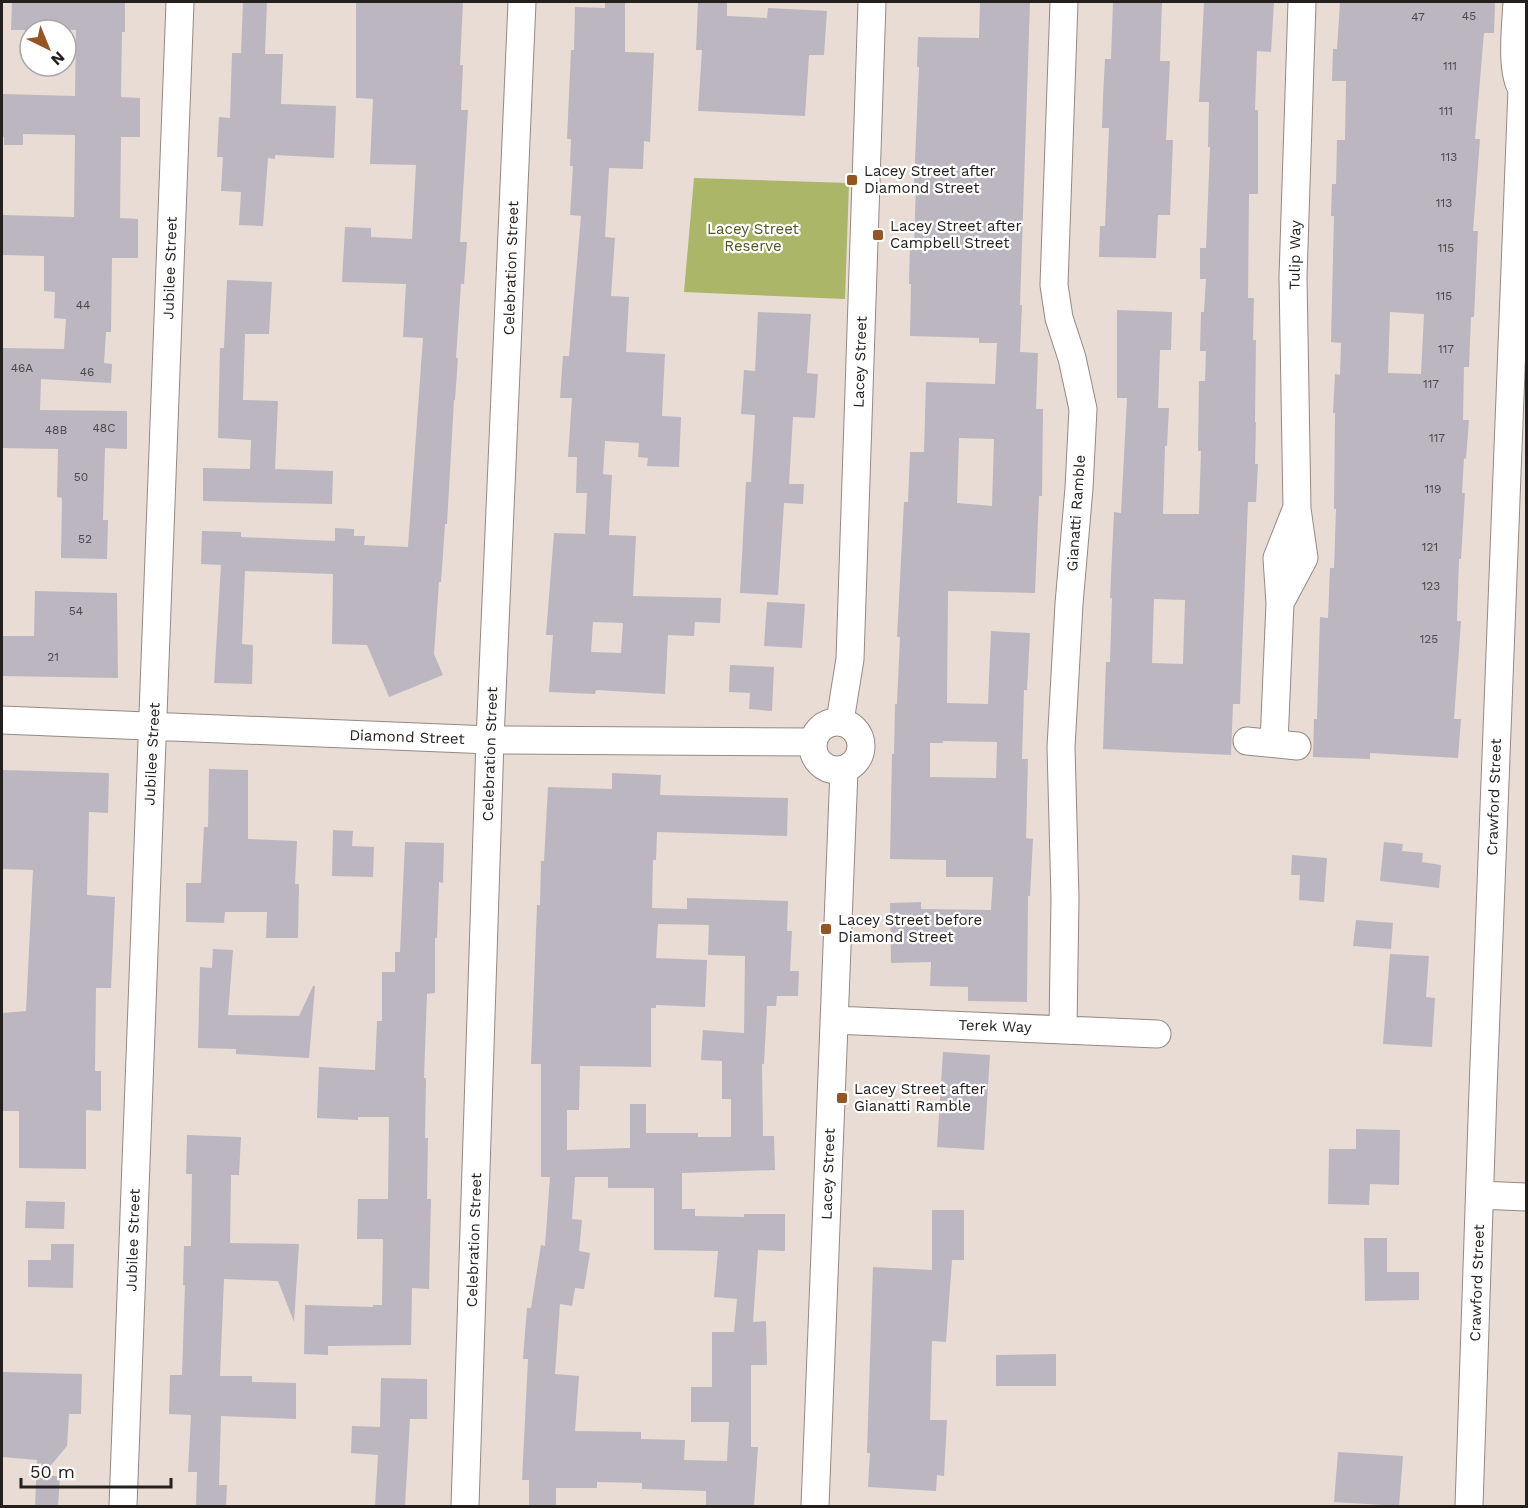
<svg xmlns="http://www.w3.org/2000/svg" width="1528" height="1508" viewBox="0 0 1528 1508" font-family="'Work Sans',sans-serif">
	<rect width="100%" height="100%" fill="#e8dcd5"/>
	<path fill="#abb669" d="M694,178L849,183L845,299L684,292Z"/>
	<path fill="#bcb6c1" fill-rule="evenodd" d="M12,2H125V32H122L121,97L140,98V137H121L120,218L138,219V258H112L111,332H106L104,363L112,364L111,383L41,379L40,410L127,411V449L105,448L103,520H108L107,559L61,558L62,498L57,497L58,449L2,448V348L64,349L66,319L54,318L55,292L44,291V256L2,255V215L74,217L75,135L23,134V145H4V137H2V94L75,96L76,30H11Z
		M243,2H267L265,54H283L281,104L336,106L334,158L275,155V159L268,158L263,226L239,225L241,192L221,191L223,157H217L219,117L230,118L232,53H241Z
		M356,2H463L460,65H463L461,110H468L460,242H467L464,284H461L456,358H458L455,400H454L447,524H445L441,582H439L434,654L443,675L389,697L367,645L332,644L333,574L245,571L242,644L253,645L252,684L214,683L221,565L201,564L202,531L241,532V537L335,541V528L354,529V536H365L364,545L408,547L423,338L403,337L406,284L342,282L345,227L371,228V237L412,239L416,165L370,164L373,99L356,98Z
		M605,2H625V52L654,53L650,142L644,141L643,169L609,168L605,237L615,238L611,296L629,297L626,352L665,354L662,416L681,417L679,467L647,466L648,458L638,457L639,443L605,441L603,474L612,475L609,535L636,536L633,596L721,598L720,623L695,622L694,636L668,635L665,694L596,690L595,694L549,692L553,635H546L554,533L585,534L587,493H576L577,457H568L572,398H560L563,356H569L581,216L570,215L573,166H570L571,139H567L571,50H574L575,7L605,8ZM593,622L623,623L621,653L591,652Z
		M698,2H727V16L767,18L768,8L827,11L824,55H809L805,116L698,111L702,50H696Z
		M980,2H1030L1020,305H1022L1020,352L1038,353L1036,409H1043L1042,496H1039L1035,593L948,591L947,703L988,704L991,631L1030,633L1027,690H1024L1022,759H1028L1026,838L1033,839L1030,896H1028L1027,1002L968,1001V987L930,986L931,962L891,963L890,903L921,902V909L991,910L993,877H946V860L890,859L892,754H894L895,704H897L900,637H897L899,599L904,502H908L910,452H924L926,382L995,384L997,343H979V338L910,336L911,284H909L910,246H914L916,183H914L919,67H917L918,37L979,38ZM959,438L994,439L992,506L957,503ZM943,741L997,742L996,778L930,777V743H943Z
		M1113,2H1162L1160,61H1170L1166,140H1173L1170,215H1158L1156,258L1099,257L1100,226H1105L1109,128H1102L1103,97L1105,59H1111Z
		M1204,2H1274L1271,52L1257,51L1255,110H1258V194H1249L1248,298H1254L1253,340H1256L1255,422H1256L1255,464H1258L1256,502H1248L1240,704H1233L1231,755L1103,749L1106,662H1110L1112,598H1110L1114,512L1121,513L1127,398H1117V310L1172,312L1171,350H1160L1158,408H1169L1167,446H1165L1163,514H1199L1201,451H1198L1199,381H1205L1206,351H1200L1201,312H1204L1206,279H1200V248H1206L1210,147H1208L1209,102H1199ZM1154,599L1185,600L1183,664L1152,663Z
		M1340,2H1495L1494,33H1484L1475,139H1480L1473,231H1478L1474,317H1471L1469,367H1464L1463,420H1469L1466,459L1464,458L1462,493H1465L1461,559H1459L1457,621H1461L1454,719H1461L1458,758L1370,753V759L1313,757L1314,719H1317L1320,617L1328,618L1330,568H1334L1336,509H1334L1335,413H1333L1335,374L1340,375L1341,343L1331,342L1334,216H1331L1332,184H1336L1337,140H1345L1346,81H1332L1333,49H1337ZM1390,312L1424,314L1421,374L1388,373Z
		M227,280L272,282L269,334H245L243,400L278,401L275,469L333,471L332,504L203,501V468L250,469L251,440L218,438L220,348H224Z
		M758,312L811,314L807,373L818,374L815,418L793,417L789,484H804L803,504L784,503L778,595L740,593L746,482H751L755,415L741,414L744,370L755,371Z
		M35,591L117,593L118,678L2,676V636H34Z
		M767,602L805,604L802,648L764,646Z
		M730,665L774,667L772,711L749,709L750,693L729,692Z
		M209,769L248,770V839L297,841L295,884H299L298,938H266L267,912H225L224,923L186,922V883H201L204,827H208Z
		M2,770L109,773L108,813L89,812L87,895L115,897L111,988H96L95,1071H101V1111L86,1110V1169L19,1168V1111H2V1013L26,1011L33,870L2,869Z
		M612,773L661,775L660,795L788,798L787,836L657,832L656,860H653L652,908L687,909V898L788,901L787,931H792L790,971H799L798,996H777L776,1006H767L764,1064H762L763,1136H774L775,1170L682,1173V1209H695V1216L744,1217V1214H785V1251L758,1250L753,1322L766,1321L767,1365H751V1447H758L754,1506H706V1491L642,1489V1483L597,1482V1488H556V1506H529V1480H522L528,1359H523L527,1308H531L541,1245L545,1246L550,1177H541V1064H531L537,905H540L541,861H544L548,787L612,789ZM658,924L709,925L708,955L745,956L744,1033L703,1030L701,1060L722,1061V1099H731V1137H698V1133H646V1104H630V1148L567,1150V1110H579L580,1066L651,1067V1008H656V1005L705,1007L707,960L656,958ZM575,1177H608V1188H654V1250L718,1251L714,1297L737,1299L734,1332H712V1387H691V1422H729L727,1461L684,1460L685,1440L641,1439V1432L575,1431L579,1376L555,1374L560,1304L572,1306L575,1288L584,1289L590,1253L579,1251L582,1220L572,1219Z
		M333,830L353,831L352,846L374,847L373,877L332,876Z
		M405,842L444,843L443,883L439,882L437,938H435V993L427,994L424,1078H426L425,1138H428L427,1199H431L429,1289L412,1288L411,1345L328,1346V1355L304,1354L305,1305L373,1307V1305H382L383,1239H357L358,1199H388L389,1117H358V1120L317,1118L319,1067L375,1070L377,1021H382V972H395V952H400Z
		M1384,842L1403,844L1402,851L1423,853L1422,862L1441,865L1439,888L1380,881Z
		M1292,855L1327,858L1324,902L1299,900L1300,875H1291Z
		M1356,920L1393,923L1391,949L1353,946Z
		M213,949L233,950L228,1015L299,1016L313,986H315L309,1058L236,1054V1049L198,1048L200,967L212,968Z
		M1390,954L1429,956L1426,997L1435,998L1432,1047L1383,1044Z
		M943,1052L990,1055L984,1150L937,1147Z
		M1356,1129L1400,1130L1399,1185L1370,1184L1369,1205L1328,1204L1329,1149H1356Z
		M187,1135L241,1137L239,1175H231L230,1243L299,1244L294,1322L278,1281L224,1279L220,1376H252V1382L296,1383V1419L221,1416L219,1485H227L226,1506H196L197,1472H188L191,1415L169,1414L170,1375H182L185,1285H183L184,1246H191L192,1174H186Z
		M26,1201L65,1202L64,1229L25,1228Z
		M932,1210H964V1260H952L946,1342L932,1341L930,1420H947L944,1476L937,1475L936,1491L868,1487L870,1453H867L868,1420L873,1267L932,1270Z
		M1364,1238H1387V1272H1419V1300L1365,1301Z
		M51,1244H74L73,1288L28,1287V1260H51Z
		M1056,1354V1386H996V1355Z
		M2,1372L82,1374L81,1414H69L67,1446L42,1476H60L58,1506H35L37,1460L2,1457Z
		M381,1378L427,1379V1419H410L405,1506H375L378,1455L351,1453L352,1426L380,1427Z
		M1338,1452L1403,1456L1399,1506L1334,1502Z"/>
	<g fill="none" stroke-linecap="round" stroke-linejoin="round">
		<g stroke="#958a83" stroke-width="29">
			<path id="minor" d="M1280,603L1304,558L1297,509L1293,277L1302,2
				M2,720L490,740L813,742
				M840,721L850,659L872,2
				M813 746a24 24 0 1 1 48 0a24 24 0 1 1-48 0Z
				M1247,741L1297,746
				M1274,743L1280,603L1277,558L1296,510
				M834,1020L1157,1034
				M1063,1028L1065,898L1061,747L1069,604L1079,488L1083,409L1072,358L1059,318L1054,285L1064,2
				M1480,1195L1526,1197
				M123,1506L180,2
				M465,1506L490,740L522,2
				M815,1506L844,770
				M1469,1506L1483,1090L1522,89C1510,71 1516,23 1517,2"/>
		</g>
		<use href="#minor" stroke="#fff" stroke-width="27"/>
	</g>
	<g fill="#965422" stroke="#fff" stroke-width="2">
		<rect x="846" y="174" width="12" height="12" rx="3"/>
		<rect x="872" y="229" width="12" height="12" rx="3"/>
		<rect x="820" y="923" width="12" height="12" rx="3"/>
		<rect x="836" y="1092" width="12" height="12" rx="3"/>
	</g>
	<g text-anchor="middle" stroke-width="4.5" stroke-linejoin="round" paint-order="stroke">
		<g font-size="12" fill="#4a4646">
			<text x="1469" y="20">45</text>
			<text x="1418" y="21">47</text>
			<text x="1450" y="70">111</text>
			<text x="1446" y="115">111</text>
			<text x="1449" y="161">113</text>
			<text x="1444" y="207">113</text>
			<text x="1446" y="252">115</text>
			<text x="1444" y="300">115</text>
			<text x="83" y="309">44</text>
			<text x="1446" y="353">117</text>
			<text x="22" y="372">46A</text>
			<text x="87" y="376">46</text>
			<text x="1431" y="388">117</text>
			<text x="104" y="432">48C</text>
			<text x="56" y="434">48B</text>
			<text x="1437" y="442">117</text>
			<text x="81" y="481">50</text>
			<text x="1433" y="493">119</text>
			<text x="85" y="543">52</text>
			<text x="1430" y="551">121</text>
			<text x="1431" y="590">123</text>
			<text x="76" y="615">54</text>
			<text x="1429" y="643">125</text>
			<text x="53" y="661">21</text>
		</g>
		<g font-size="15" fill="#24201d" stroke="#fff" text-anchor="start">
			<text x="864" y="176">Lacey Street after<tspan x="864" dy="17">Diamond Street</tspan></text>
			<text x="890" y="231">Lacey Street after<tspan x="890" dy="17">Campbell Street</tspan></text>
			<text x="838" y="925">Lacey Street before<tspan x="838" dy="17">Diamond Street</tspan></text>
			<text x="854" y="1094">Lacey Street after<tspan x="854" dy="17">Gianatti Ramble</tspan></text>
		</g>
		<g font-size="15" fill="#525919" stroke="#fff">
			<text x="753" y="234">Lacey Street<tspan x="753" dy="17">Reserve</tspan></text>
		</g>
		<g font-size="15" fill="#24201d" stroke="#fff">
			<text transform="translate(1295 255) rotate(-89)" y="5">Tulip Way</text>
			<text transform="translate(170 268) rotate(-88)" y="5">Jubilee Street</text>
			<text transform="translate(511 268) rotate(-88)" y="5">Celebration Street</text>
			<text transform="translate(860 362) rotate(-88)" y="5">Lacey Street</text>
			<text transform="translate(1076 513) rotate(-86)" y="5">Gianatti Ramble</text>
			<text transform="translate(407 737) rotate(2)" y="5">Diamond Street</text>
			<text transform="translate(152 754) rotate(-87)" y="5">Jubilee Street</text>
			<text transform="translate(490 754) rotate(-88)" y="5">Celebration Street</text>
			<text transform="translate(1494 797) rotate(-88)" y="5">Crawford Street</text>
			<text transform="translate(995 1026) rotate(2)" y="5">Terek Way</text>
			<text transform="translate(828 1174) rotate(-88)" y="5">Lacey Street</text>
			<text transform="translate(133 1240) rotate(-88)" y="5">Jubilee Street</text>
			<text transform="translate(474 1240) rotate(-88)" y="5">Celebration Street</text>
			<text transform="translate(1477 1283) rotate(-88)" y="5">Crawford Street</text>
		</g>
	</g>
	<rect width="1528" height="1508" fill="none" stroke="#24201d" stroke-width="6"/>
	<g transform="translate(48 48) rotate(137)"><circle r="28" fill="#ffffff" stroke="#a7a6a5" stroke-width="1.5"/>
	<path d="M0-4.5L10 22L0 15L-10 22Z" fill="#965422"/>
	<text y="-9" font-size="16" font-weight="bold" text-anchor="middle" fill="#24201d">N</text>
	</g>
	<path d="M21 1478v9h150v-9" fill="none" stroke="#24201d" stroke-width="3"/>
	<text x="30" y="1478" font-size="18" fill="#24201d" stroke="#ffffff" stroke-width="4.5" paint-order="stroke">50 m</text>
</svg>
